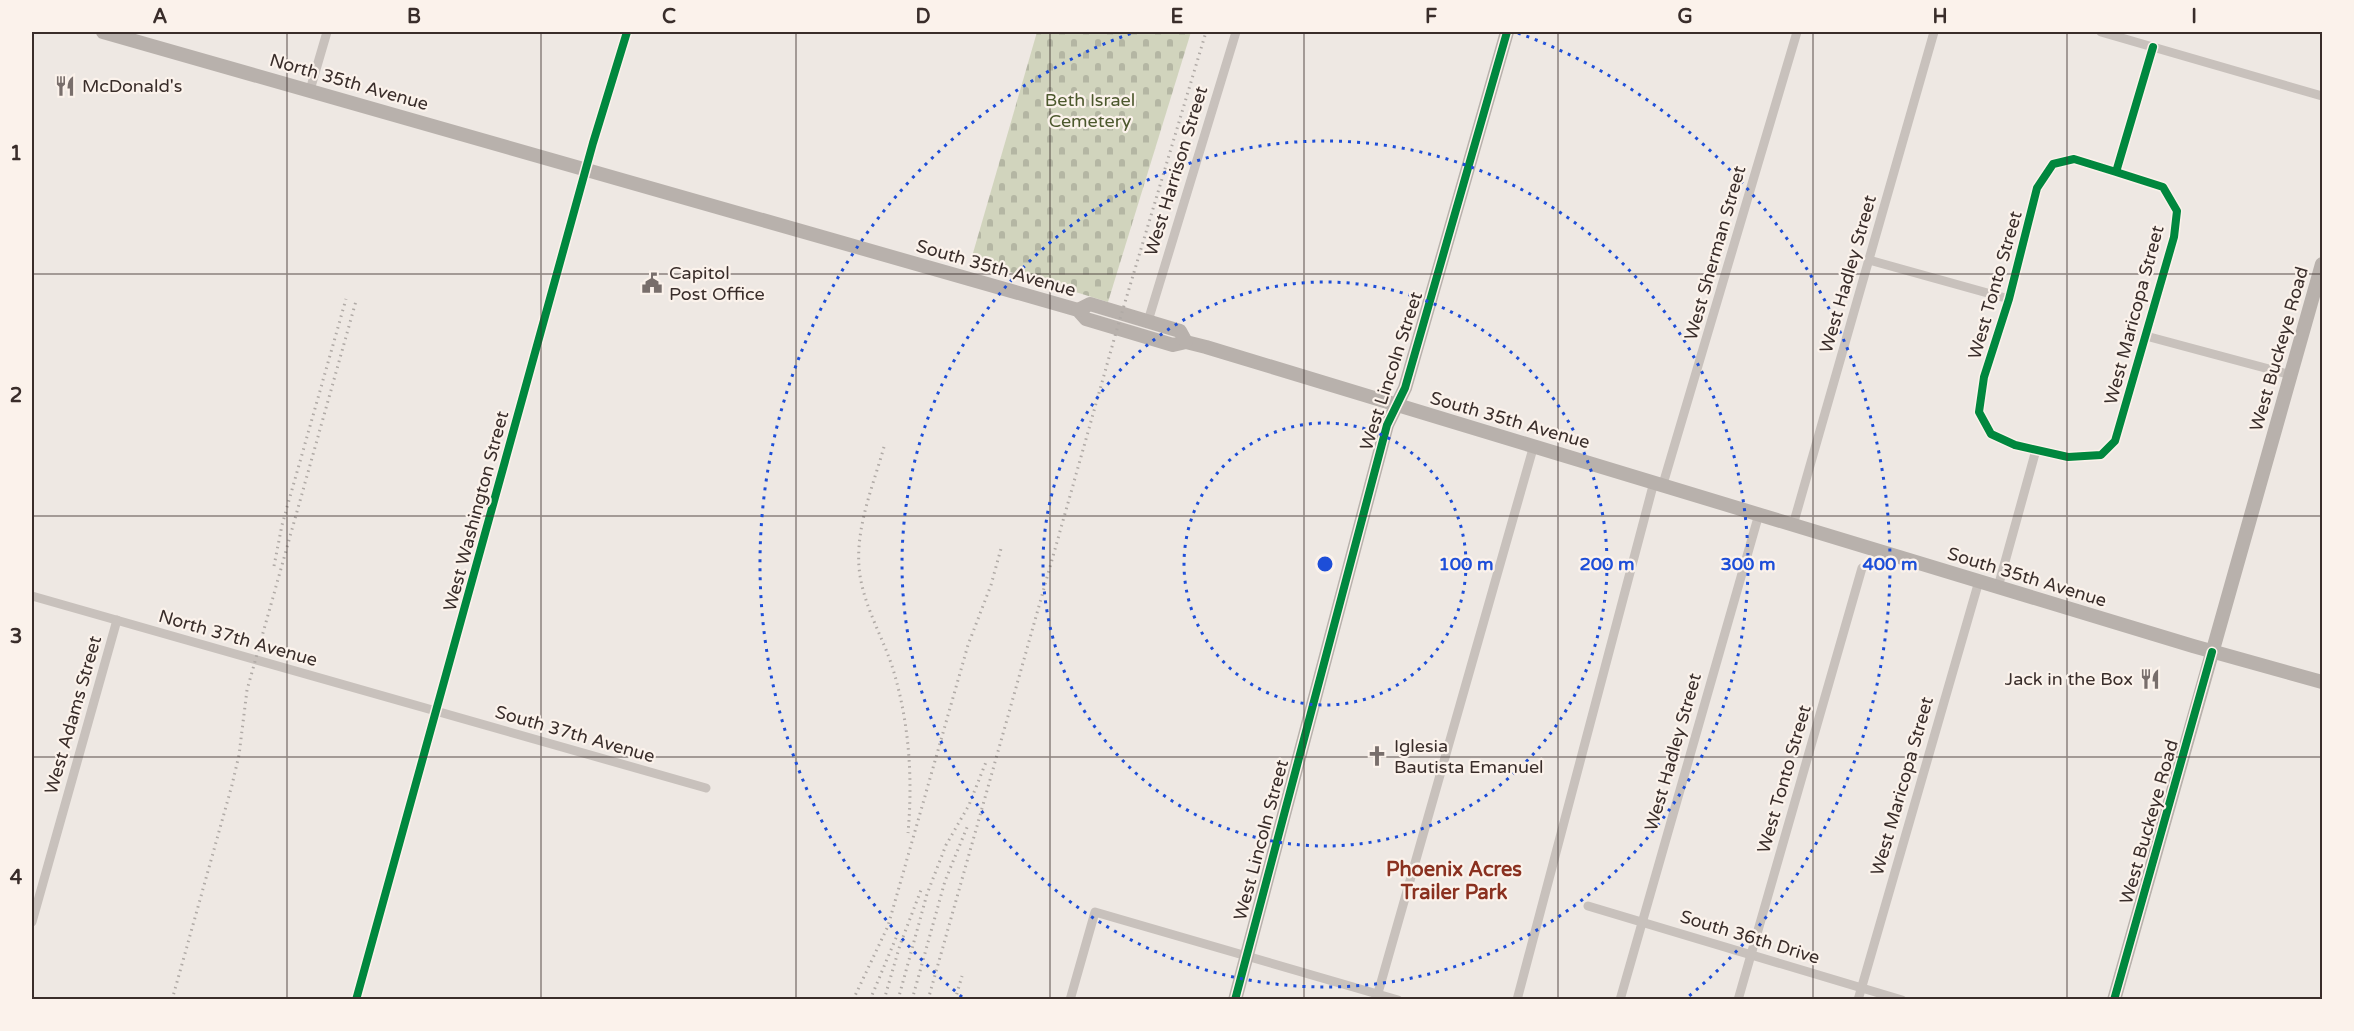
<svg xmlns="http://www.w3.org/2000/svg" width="2354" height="1031" viewBox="0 0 2354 1031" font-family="'Varela Round',sans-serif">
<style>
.cemetery{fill:url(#cemetery-stones)}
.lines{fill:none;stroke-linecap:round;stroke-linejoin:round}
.street{stroke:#c8c1bc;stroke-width:9}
.secondary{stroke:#b8b1ac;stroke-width:14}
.rail{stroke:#b0aaa6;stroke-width:3;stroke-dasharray:1.5 4.5;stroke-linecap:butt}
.cycleway-casing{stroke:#fbf2eb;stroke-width:11}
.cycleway{stroke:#00873e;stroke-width:8}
.grid{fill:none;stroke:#392d2a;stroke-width:1.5;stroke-opacity:0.55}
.ring{fill:none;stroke:#1d4ed8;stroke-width:3;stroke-dasharray:3 6}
.labels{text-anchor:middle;stroke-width:4.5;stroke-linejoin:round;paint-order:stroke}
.street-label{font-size:18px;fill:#392d2a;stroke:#fbf2eb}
.poi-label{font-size:18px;fill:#392d2a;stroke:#fbf2eb;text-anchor:start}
.park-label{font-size:18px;fill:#4c582d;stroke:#fbf2eb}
.neighbourhood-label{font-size:20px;font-weight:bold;fill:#8a3120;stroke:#fbf2eb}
.centre{fill:#1d4ed8;stroke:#fbf2eb;stroke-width:3}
.ring-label{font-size:18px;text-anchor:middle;font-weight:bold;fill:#1d4ed8;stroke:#fbf2eb;stroke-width:4.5;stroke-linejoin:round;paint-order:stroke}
.neatline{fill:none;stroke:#392d2a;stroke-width:2}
.grid-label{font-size:20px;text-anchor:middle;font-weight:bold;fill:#392d2a}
</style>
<defs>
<pattern id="cemetery-stones" width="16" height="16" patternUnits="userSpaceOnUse" patternTransform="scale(1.5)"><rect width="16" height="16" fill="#d1d4bd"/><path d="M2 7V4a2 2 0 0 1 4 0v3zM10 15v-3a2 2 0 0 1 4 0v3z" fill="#b4b6a3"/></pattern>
</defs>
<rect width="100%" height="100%" fill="#eee8e3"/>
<path class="cemetery" d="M 1037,32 L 1191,32 L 1108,302 L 971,260 Z"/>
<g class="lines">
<g class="street">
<path d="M 2101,32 L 2322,96"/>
<path d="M 310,90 L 327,32"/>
<path d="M 2116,172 L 2074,159 L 2053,164 L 2037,188 L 2009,299 L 1984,377 L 1979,412 L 1991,434 L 2015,445 L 2068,457 L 2101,455 L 2115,441 L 2174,237 L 2177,211 L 2163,187 L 2116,172 L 2153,47"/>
<path d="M 1869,260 L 2009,299"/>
<path d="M 1148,321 L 1236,32"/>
<path d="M 2146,336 L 2291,375"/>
<path d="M 1663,484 L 1797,32"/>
<path d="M 1793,525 L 1934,32"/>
<path d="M 1998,587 L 2036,450"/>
<path d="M 32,596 L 706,788"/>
<path d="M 1588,906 L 1902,1000"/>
<path d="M 32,922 L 117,620"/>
<path d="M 356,1000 L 593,143 L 627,32"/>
<path d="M 1070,1000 L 1095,912 L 1398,1000"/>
<path d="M 1376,1000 L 1534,445"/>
<path d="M 1517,1000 L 1654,482"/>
<path d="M 1620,1000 L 1759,514"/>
<path d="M 1738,1000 L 1862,568"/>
<path d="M 1858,1000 L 1979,581"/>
</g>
<g class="secondary">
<path d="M 103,32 L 1078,310 L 1086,319 L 1173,345 L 1186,342 L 1206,347 L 2193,646 L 2322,682"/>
<path d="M 1078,310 L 1090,304 L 1180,331 L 1186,342"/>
<path d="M 1235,1000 L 1387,425 L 1405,388 L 1507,32"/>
<path d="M 2114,1000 L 2322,264"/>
</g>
<g class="rail">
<path d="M 884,447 C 873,486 856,526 859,567 C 862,603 881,633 892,666 C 909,720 913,777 908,833"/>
<path d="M 274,566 L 282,525 L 346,299"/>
<path d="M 172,1000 L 232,785 L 239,755 L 247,690 L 356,301"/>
<path d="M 853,1000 L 888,926 L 968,645 L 991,585 L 1002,545"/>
<path d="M 870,1000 L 898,933"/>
<path d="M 884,1000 L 900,945 L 921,890"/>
<path d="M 898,1000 L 927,894 L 946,845 L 969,805 L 986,762"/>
<path d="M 912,1000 L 945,881 L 968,825"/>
<path d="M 928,1000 L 1117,329 L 1206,32"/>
<path d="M 955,1000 L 962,976"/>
</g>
<g class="cycleway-casing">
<g id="cycleway">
<path d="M 2116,172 L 2074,159 L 2053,164 L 2037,188 L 2009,299 L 1984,377 L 1979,412 L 1991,434 L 2015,445 L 2068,457 L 2101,455 L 2115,441 L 2174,237 L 2177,211 L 2163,187 L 2116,172 L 2153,47"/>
<path d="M 356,1000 L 593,143 L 627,32"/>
<path d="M 1235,1000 L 1387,425 L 1405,388 L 1507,32"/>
<path d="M 2114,1000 L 2212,652"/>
</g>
</g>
<use href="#cycleway" class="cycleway"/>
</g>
<path class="grid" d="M 287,32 L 287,1000M 541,32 L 541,1000M 796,32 L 796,1000M 1050,32 L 1050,1000M 1304,32 L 1304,1000M 1558,32 L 1558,1000M 1813,32 L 1813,1000M 2067,32 L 2067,1000M 32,274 L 2322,274M 32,516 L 2322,516M 32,757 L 2322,757"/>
<g class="ring">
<circle cx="1325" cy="564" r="141"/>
<circle cx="1325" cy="564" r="282"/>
<circle cx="1325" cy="564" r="423"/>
<path d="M962 997A565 565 0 0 1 1132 33M1518 33A565 565 0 0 1 1688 997"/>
</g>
<defs>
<g id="restaurant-bare" transform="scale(1.62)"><path d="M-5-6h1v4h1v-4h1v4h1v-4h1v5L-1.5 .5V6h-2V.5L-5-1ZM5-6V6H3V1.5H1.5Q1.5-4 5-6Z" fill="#786e6b" stroke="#fbf2eb" stroke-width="2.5" paint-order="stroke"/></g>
<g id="civic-bare" transform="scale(1.62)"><path d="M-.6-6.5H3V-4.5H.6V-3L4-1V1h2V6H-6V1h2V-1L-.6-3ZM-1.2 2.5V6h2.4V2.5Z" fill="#786e6b" stroke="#fbf2eb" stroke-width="2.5" paint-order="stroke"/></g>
<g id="church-bare" transform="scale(1.62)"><path d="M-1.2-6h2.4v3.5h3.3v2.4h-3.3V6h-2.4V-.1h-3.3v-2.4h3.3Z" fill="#786e6b" stroke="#fbf2eb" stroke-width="2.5" paint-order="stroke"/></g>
</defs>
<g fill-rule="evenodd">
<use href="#restaurant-bare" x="65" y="86"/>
<use href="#civic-bare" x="652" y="283"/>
<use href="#restaurant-bare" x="2150" y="679"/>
<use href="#church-bare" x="1377" y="756"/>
</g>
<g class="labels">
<g class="street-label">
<text transform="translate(349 82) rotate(16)" y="6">North 35th Avenue</text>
<text transform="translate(1176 171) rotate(-73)" y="6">West Harrison Street</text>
<text transform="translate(1715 253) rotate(-74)" y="6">West Sherman Street</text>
<text transform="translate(996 268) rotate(16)" y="6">South 35th Avenue</text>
<text transform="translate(1848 274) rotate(-74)" y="6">West Hadley Street</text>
<text transform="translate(1995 285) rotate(-74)" y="6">West Tonto Street</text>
<text transform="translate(2134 315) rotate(-75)" y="6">West Maricopa Street</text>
<text transform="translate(2279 349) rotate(-74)" y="6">West Buckeye Road</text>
<text transform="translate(1391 371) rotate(-72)" y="6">West Lincoln Street</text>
<text transform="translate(1510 420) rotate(16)" y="6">South 35th Avenue</text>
<text transform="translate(476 511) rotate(-75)" y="6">West Washington Street</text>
<text transform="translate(2027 577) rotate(17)" y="6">South 35th Avenue</text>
<text transform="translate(238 638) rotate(16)" y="6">North 37th Avenue</text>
<text transform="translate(73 715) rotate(-74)" y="6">West Adams Street</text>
<text transform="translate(575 734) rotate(16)" y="6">South 37th Avenue</text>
<text transform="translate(1673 752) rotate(-74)" y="6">West Hadley Street</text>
<text transform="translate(1784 779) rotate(-74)" y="6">West Tonto Street</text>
<text transform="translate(1902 786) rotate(-74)" y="6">West Maricopa Street</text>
<text transform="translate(2149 822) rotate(-74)" y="6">West Buckeye Road</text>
<text transform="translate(1261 840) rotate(-75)" y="6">West Lincoln Street</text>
<text transform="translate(1750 937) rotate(17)" y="6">South 36th Drive</text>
</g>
<g class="poi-label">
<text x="82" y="92">McDonald's</text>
<text x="669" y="279">Capitol<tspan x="669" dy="21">Post Office</tspan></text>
<text x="2133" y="685" text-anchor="end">Jack in the Box</text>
<text x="1394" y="752">Iglesia<tspan x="1394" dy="21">Bautista Emanuel</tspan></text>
</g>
<g class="park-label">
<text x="1090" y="106">Beth Israel<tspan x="1090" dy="21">Cemetery</tspan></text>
</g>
<g class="neighbourhood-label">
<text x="1454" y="876">Phoenix Acres<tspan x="1454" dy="23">Trailer Park</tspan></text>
</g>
</g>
<circle cx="1325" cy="564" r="9" class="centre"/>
<g class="ring-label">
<text x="1466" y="570">100 m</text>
<text x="1607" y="570">200 m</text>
<text x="1748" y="570">300 m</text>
<text x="1890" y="570">400 m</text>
</g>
<rect width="2354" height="1031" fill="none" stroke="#fbf2eb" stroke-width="66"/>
<rect x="33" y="33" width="2288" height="965" class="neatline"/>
<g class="grid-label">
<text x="160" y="23">A</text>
<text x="414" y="23">B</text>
<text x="669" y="23">C</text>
<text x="923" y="23">D</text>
<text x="1177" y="23">E</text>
<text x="1431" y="23">F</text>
<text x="1685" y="23">G</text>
<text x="1940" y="23">H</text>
<text x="2194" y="23">I</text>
<text x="16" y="160">1</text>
<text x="16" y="402">2</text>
<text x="16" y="643">3</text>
<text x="16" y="884">4</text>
</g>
</svg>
